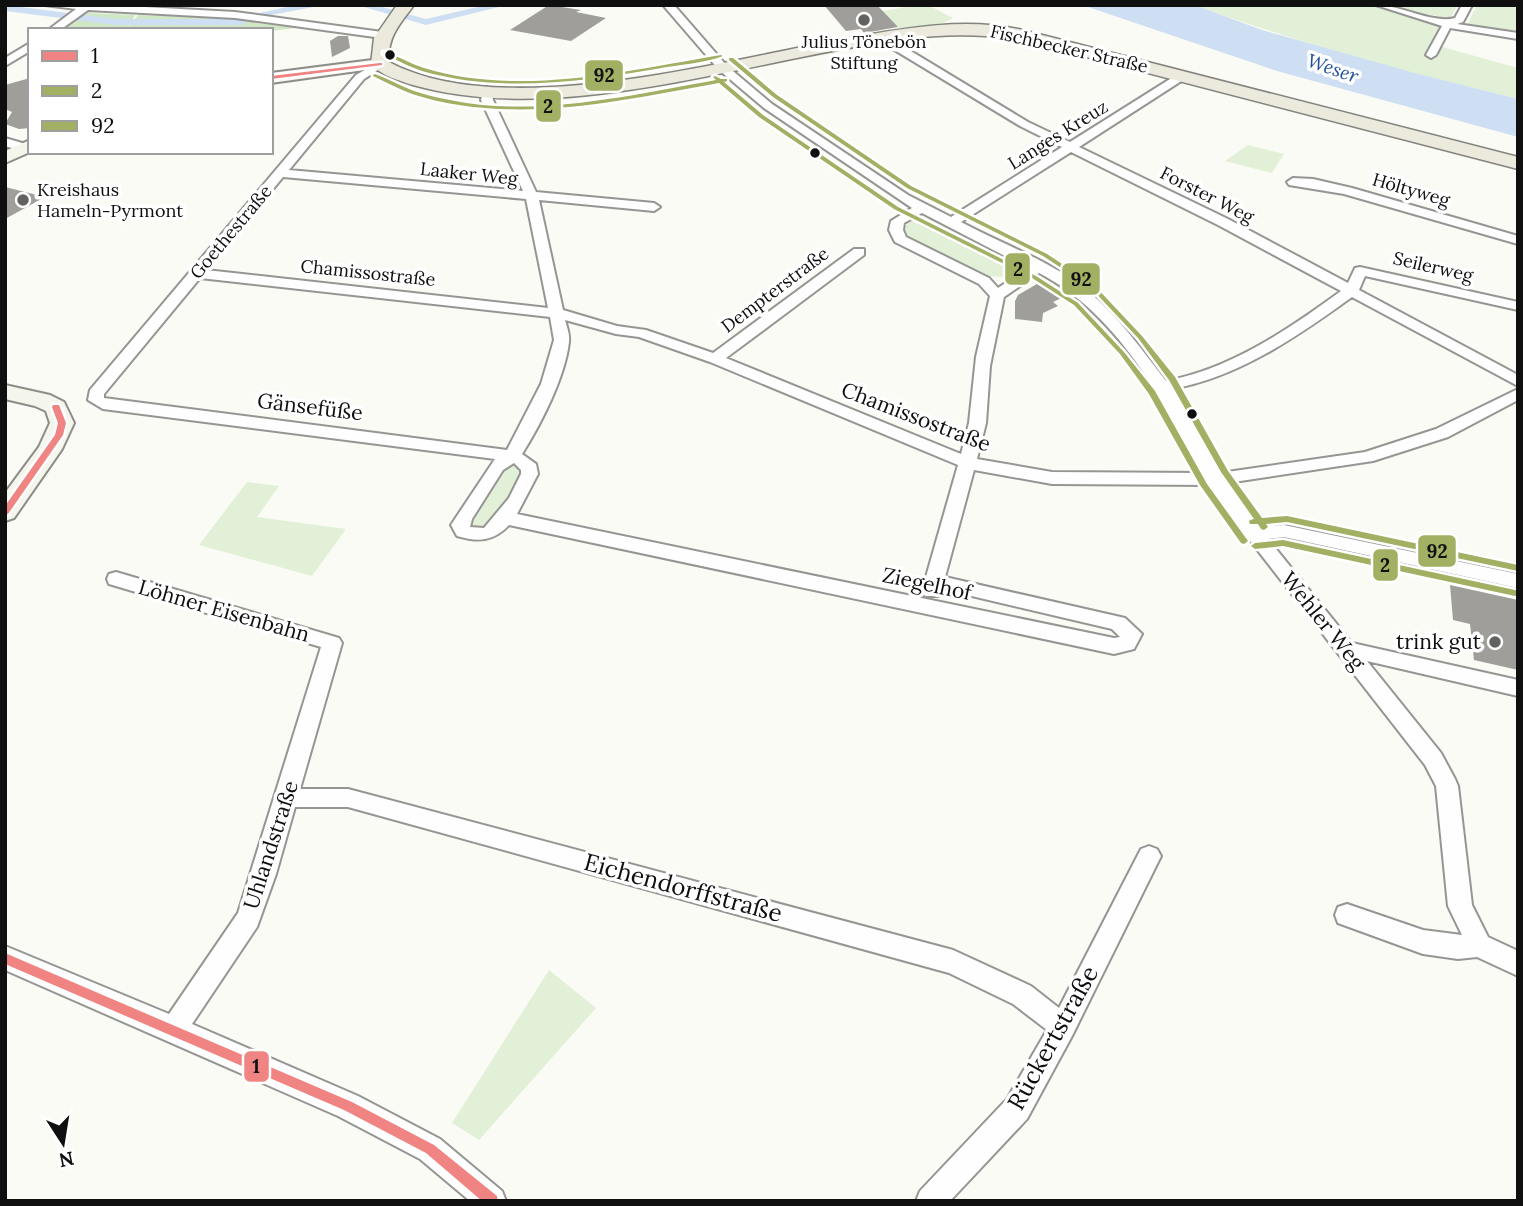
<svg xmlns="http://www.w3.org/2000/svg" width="1523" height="1206" viewBox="0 0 1523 1206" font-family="Lora,serif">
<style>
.green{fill:#e1f0d6}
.forest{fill:#d0e7c5}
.water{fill:#cedff3}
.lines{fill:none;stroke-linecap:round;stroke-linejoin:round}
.canal{fill:#cedff3;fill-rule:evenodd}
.building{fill:#9f9e9a}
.street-casing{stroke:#959593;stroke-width:4}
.secondary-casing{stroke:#8c8c89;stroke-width:4}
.primary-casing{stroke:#838380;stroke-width:3}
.street{fill:#fefefe;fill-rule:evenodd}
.secondary{fill:#f4f5eb;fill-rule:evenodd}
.primary{fill:#ebeadc;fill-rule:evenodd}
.bus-1-casing{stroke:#fff;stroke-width:5}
.bus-2-casing{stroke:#fff;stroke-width:5}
.bus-3-casing{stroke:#fff;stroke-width:5}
.bus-1{fill:#f08482;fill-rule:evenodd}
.bus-2{fill:#a1b063;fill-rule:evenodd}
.bus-3{fill:#a1b063;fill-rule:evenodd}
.poi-dot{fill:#626260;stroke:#fff;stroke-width:2.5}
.bus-dot{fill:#0f0f0f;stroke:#fff;stroke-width:2.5}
.labels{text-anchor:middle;stroke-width:7;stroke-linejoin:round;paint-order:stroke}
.far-poi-label{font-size:18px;fill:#0f0f0f;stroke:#fff}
.far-street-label{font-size:18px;fill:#0f0f0f;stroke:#fff}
.far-water-label{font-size:19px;font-style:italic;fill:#214f98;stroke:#fff}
.street-label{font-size:21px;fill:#0f0f0f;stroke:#fff}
.poi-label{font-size:21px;fill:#0f0f0f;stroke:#fff;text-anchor:end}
.near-street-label{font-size:24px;fill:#0f0f0f;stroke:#fff}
.line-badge{stroke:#fff;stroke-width:2.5}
.pale-badge-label{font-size:19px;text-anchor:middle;font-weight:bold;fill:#111}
</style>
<rect width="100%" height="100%" fill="#fbfbf5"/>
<g class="green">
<path d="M 917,5 L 928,5 L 953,18 L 944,23 L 901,29 L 878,12 Z"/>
<path d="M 1195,5 L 1373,5 L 1444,27 L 1439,46 L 1518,68 L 1518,99 C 1409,72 1300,44 1195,5 Z"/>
<path d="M 1388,5 L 1458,5 L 1449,19 L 1429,14 L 1426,16 Z"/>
<path d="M 1477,5 L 1518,5 L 1518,34 L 1484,30 L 1467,25 Z"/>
<path d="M 1248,145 L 1284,154 L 1272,173 L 1225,161 Z"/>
<path d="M 932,219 L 1019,261 L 1021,267 L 1018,272 C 987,290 934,252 905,237 L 901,232 L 902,227 L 914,220 Z"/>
<path d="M 509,465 L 523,467 L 524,476 L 490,528 L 474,529 L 469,525 L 469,520 L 499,473 Z"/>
<path d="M 247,482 L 279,486 L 257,517 L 346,529 L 312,576 L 199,545 Z"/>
<path d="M 549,970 L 596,1008 L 479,1140 L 452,1123 Z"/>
</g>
<path class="forest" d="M 88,13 L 135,15 L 128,28 L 138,15 L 219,18 L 296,28 L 271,31 L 67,28 Z"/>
<path class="water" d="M 1082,5 L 1195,5 L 1262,30 L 1415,73 L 1518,99 L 1518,137 L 1277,71 Z"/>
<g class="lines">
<g class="canal">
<path d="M 5,5 L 116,19 L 242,19 L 247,22 L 242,25 L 116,25 L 5,11 Z"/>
<path d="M 296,5 L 325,5 L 265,16 L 260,13 Z"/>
<path d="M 357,5 L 375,5 L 426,19 L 486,5 L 507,5 L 426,25 Z"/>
</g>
</g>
<g class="building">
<path d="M 549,5 L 581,10 L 576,12 L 606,18 L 571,41 L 510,30 Z"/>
<path d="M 824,5 L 877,5 L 898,27 L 864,33 L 861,29 L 846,31 Z"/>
<path d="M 338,36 L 348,36 L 350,48 L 332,57 L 330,41 Z"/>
<path d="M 30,78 L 30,128 L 19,129 L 5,124 L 12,112 L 5,109 L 5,85 Z"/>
<path d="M 5,187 L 45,197 L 5,219 Z"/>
<path d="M 1042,281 L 1068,295 L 1053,302 L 1058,306 L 1043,313 L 1042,322 L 1015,319 L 1015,301 L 1018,295 Z"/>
<path d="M 1450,585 L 1518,600 L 1518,670 L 1474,660 L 1470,624 L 1453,620 Z"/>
</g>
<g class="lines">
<g class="street-casing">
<g id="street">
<path d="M 45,5 L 109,5 L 235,12 L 382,32 L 387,35 L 382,38 L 235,18 L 88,10 L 60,30 L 48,30 L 76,9 Z"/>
<path d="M 663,5 L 674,5 L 727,66 L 772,104 L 908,195 L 951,217 L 1062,147 L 1020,126 L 878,40 L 878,36 L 886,36 L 1028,122 L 1070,142 L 1178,74 L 1186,74 L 1186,78 L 1079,147 L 1228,219 L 1348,283 L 1355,268 L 1360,267 L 1518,302 L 1518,310 L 1365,276 L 1359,290 L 1518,375 L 1518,386 L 1352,297 C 1298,336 1239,377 1172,389 L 1220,473 L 1365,452 L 1436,429 L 1518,389 L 1518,400 L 1448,437 L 1373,461 L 1227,483 L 1259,527 L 1284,525 L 1518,574 L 1518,588 L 1284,537 L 1268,539 L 1352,643 L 1518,680 L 1518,696 L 1367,661 L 1441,753 L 1455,779 L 1458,786 L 1472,905 L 1488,937 L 1518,951 L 1518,976 L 1477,957 L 1458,959 L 1423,954 L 1338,923 L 1335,915 L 1338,907 L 1347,904 L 1423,930 L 1462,935 L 1448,906 L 1436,786 L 1425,765 L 1248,538 L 1210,485 L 1052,484 L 974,470 L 945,577 L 1125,618 L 1142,634 L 1134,649 L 1114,654 L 509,525 C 493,542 478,542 457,536 L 451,525 L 495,459 L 103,409 L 88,400 L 90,390 L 356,75 L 380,61 L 384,62 L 384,66 L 364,79 L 289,170 L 523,191 L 481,100 L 483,90 L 491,90 L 493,100 L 536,192 L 654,203 L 660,207 L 654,211 L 539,200 L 563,310 L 617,326 L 646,330 L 713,353 L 854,249 L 864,249 L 864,255 L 726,358 L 961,454 L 969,423 L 976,357 L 990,296 L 979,284 L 895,242 L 889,230 L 891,221 L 912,208 L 764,108 L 719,70 ZM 1071,152 L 1218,225 L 1341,291 C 1289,329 1231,369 1166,381 C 1142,350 1118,316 1088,291 C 1053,262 1002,244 961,222 ZM 283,177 L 526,199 L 548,308 L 206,270 ZM 922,213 L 1028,268 L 998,288 L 989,278 L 906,237 L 903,230 L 904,223 ZM 1039,273 C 1118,314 1161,398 1203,473 L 1052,472 L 977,459 L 986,423 L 990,366 L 1004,297 ZM 200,278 L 550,317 L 554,340 L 541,384 L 507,450 L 104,398 L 104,394 ZM 565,320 L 616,334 L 639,337 L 710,362 L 958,465 L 922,591 L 925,596 L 939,596 L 942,589 L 1112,629 L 1120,637 L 1114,638 L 517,514 L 538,474 L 536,464 L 522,454 C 541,424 565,377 569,342 C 570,335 567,327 565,320 ZM 514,463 L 521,470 L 521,474 L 509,498 L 484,528 L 470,527 L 472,519 L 503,470 Z"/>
<path d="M 1376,5 C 1401,5 1433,24 1455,18 L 1462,5 L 1472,5 L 1463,22 L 1457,24 L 1518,33 L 1518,39 L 1450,28 L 1436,55 L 1431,58 L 1426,55 L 1442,26 Z"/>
<path d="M 30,43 L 30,51 L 5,66 L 5,58 Z"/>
<path d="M 5,138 L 29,145 L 30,150 L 25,152 L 5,146 Z"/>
<path d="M 1293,178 L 1313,179 L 1352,188 L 1518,236 L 1518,244 L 1344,194 L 1289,185 L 1287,182 Z"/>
<path d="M 116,572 L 339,638 L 342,643 L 300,789 L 348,789 L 953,950 L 1031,986 L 1059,1008 L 1141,849 L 1149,846 L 1157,849 L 1161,856 L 1072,1036 L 1027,1119 L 950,1201 L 916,1201 L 920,1191 L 1007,1099 L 1047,1030 L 1013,1004 L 949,973 L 348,807 L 295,807 L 276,874 L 257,927 L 192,1024 L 358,1096 L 440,1139 L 502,1191 L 506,1201 L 470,1201 L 420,1159 L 338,1116 L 5,970 L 5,946 L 169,1014 L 238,913 L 321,647 L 109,584 L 107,579 L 109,574 Z"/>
</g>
</g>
<g class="secondary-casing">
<g id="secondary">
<path d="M 380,59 L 388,64 L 386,67 L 271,83 L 271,73 Z"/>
<path d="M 30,140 L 30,152 L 5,163 L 5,151 Z"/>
<path d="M 5,385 L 50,395 L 64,402 L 74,423 L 62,449 L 14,518 L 5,521 L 5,493 L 39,447 L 50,423 L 46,411 L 35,406 L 5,399 Z"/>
</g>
</g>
<g class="primary-casing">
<path id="primary" d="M 397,5 L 414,5 C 400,24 387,37 389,62 C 504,123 723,60 849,38 C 904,28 967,17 1023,30 L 1518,157 L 1518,169 L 1017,39 C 979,34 943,34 906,39 C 753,58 565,128 413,85 C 400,81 380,75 371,64 L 374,38 Z"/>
</g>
<use href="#street" class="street"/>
<use href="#secondary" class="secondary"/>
<use href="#primary" class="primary"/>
<g class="bus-1-casing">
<g id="bus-1">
<path d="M 380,63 L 382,63 L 382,65 L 271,79 L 271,76 Z"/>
<path d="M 53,405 L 59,405 L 66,423 L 63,435 L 8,514 L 5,515 L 5,506 L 55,435 L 58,423 L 52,407 Z"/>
<path d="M 5,953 L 352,1102 L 434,1145 L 497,1196 L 498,1201 L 482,1201 L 426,1153 L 344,1110 L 5,964 Z"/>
</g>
</g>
<g class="bus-2-casing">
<g id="bus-2">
<path d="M 375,74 C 388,79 401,86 414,91 C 426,95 438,98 450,100 C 534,118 633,95 716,80 L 713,77 L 715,76 L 721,79 L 727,79 L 727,81 L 724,82 L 763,115 L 898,207 L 1036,276 L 1078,303 L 1124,352 L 1155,391 L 1207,484 L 1248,541 L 1244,544 L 1241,543 L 1200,485 L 1149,394 L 1120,354 L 1074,305 L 1032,278 L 894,209 L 759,117 L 719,83 C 619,101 511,126 412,94 C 399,89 386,82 373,76 L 373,75 Z"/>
<path d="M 1283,540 L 1515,590 L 1518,591 L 1518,595 L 1515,596 L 1283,546 L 1255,549 L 1251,546 L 1255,543 Z"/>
</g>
</g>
<g class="bus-3-casing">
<g id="bus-3">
<path d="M 385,52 C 398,56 411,64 424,68 C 519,97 626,71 721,55 L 723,56 C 705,63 676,65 656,69 C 579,82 499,93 422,71 C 409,67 396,59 383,54 L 383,52 Z"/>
<path d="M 729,58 L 733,58 L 777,95 L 911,186 L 1047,254 L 1094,285 L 1142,336 L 1175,377 L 1228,471 L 1262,518 L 1287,516 L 1518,565 L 1518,571 L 1287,522 L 1266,524 L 1268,527 L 1264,530 L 1261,529 L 1258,524 L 1250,524 L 1249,522 L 1250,520 L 1254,519 L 1221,472 L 1169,380 L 1138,338 L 1090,287 L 1043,256 L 907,188 L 773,97 L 729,60 Z"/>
</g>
</g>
<use href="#bus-1" class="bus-1"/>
<use href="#bus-2" class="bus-2"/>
<use href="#bus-3" class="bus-3"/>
</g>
<g class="poi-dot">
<circle cx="864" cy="20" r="7"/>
<circle cx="23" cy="200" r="7"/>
<circle cx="1495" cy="642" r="7"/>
</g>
<g class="bus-dot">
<circle cx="390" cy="55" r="6"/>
<circle cx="815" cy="153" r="6"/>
<circle cx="1192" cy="414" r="6"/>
</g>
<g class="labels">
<g class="far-poi-label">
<text x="864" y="48">Julius Tönebön<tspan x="864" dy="21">Stiftung</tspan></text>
<text x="37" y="196" text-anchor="start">Kreishaus<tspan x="37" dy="21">Hameln-Pyrmont</tspan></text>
</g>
<g class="far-street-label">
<text transform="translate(1069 49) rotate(13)" y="6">Fischbecker Straße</text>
<text transform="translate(1058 135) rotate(-32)" y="6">Langes Kreuz</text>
<text transform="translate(469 174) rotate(6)" y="6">Laaker Weg</text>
<text transform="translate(1411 190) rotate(16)" y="6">Höltyweg</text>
<text transform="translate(1207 195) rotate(27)" y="6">Forster Weg</text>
<text transform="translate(231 232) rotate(-50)" y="6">Goethestraße</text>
<text transform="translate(1433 267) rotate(13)" y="6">Seilerweg</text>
<text transform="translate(368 273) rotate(6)" y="6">Chamissostraße</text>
<text transform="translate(775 290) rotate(-37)" y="6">Dempterstraße</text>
</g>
<g class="far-water-label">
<text transform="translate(1333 68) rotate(19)" y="7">Weser</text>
</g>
<g class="street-label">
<text transform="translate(310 407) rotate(7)" y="7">Gänsefüße</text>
<text transform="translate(916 417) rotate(21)" y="7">Chamissostraße</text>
<text transform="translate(927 584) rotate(12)" y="7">Ziegelhof</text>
<text transform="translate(224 611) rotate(16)" y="7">Löhner Eisenbahn</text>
<text transform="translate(1323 621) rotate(51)" y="7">Wehler Weg</text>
<text transform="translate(271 845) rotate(-72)" y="7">Uhlandstraße</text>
</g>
<g class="poi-label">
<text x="1481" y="649">trink gut</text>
</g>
<g class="near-street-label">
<text transform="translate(683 888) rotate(15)" y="8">Eichendorffstraße</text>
<text transform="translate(1053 1038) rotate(-61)" y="8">Rückertstraße</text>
</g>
</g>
<g class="line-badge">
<rect x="584" y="59" width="40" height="33" rx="7" fill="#a1b063"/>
<rect x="535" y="89" width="27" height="34" rx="7" fill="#a1b063"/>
<rect x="1004" y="252" width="27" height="34" rx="7" fill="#a1b063"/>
<rect x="1061" y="262" width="40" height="34" rx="7" fill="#a1b063"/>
<rect x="1417" y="534" width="40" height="34" rx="7" fill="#a1b063"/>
<rect x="1372" y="548" width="27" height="34" rx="7" fill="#a1b063"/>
<rect x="243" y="1050" width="27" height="33" rx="7" fill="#f08482"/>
</g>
<g class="pale-badge-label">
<text x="604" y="82">92</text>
<text x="548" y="113">2</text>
<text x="1018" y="276">2</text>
<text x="1081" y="286">92</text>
<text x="1437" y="558">92</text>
<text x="1385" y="572">2</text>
<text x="256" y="1073">1</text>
</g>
<rect width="1523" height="1206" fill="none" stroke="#0f0f0f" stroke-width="14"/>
<rect x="28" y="28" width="245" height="126" fill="#ffffff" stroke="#9f9f9f" stroke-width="2"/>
<rect x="42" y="51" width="35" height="10" fill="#f08482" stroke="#9f9f9f" stroke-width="2"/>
<text x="91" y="63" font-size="21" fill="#0f0f0f">1</text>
<rect x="42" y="86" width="35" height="10" fill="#a1b063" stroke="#9f9f9f" stroke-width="2"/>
<text x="91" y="98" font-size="21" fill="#0f0f0f">2</text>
<rect x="42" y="121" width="35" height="10" fill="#a1b063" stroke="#9f9f9f" stroke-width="2"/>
<text x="91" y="133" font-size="21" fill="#0f0f0f">92</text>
<g transform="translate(63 1143) rotate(168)" stroke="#ffffff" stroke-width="5" paint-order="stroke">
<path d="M0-5L12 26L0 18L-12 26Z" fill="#0f0f0f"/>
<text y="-10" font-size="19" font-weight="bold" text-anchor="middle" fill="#0f0f0f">N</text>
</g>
</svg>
